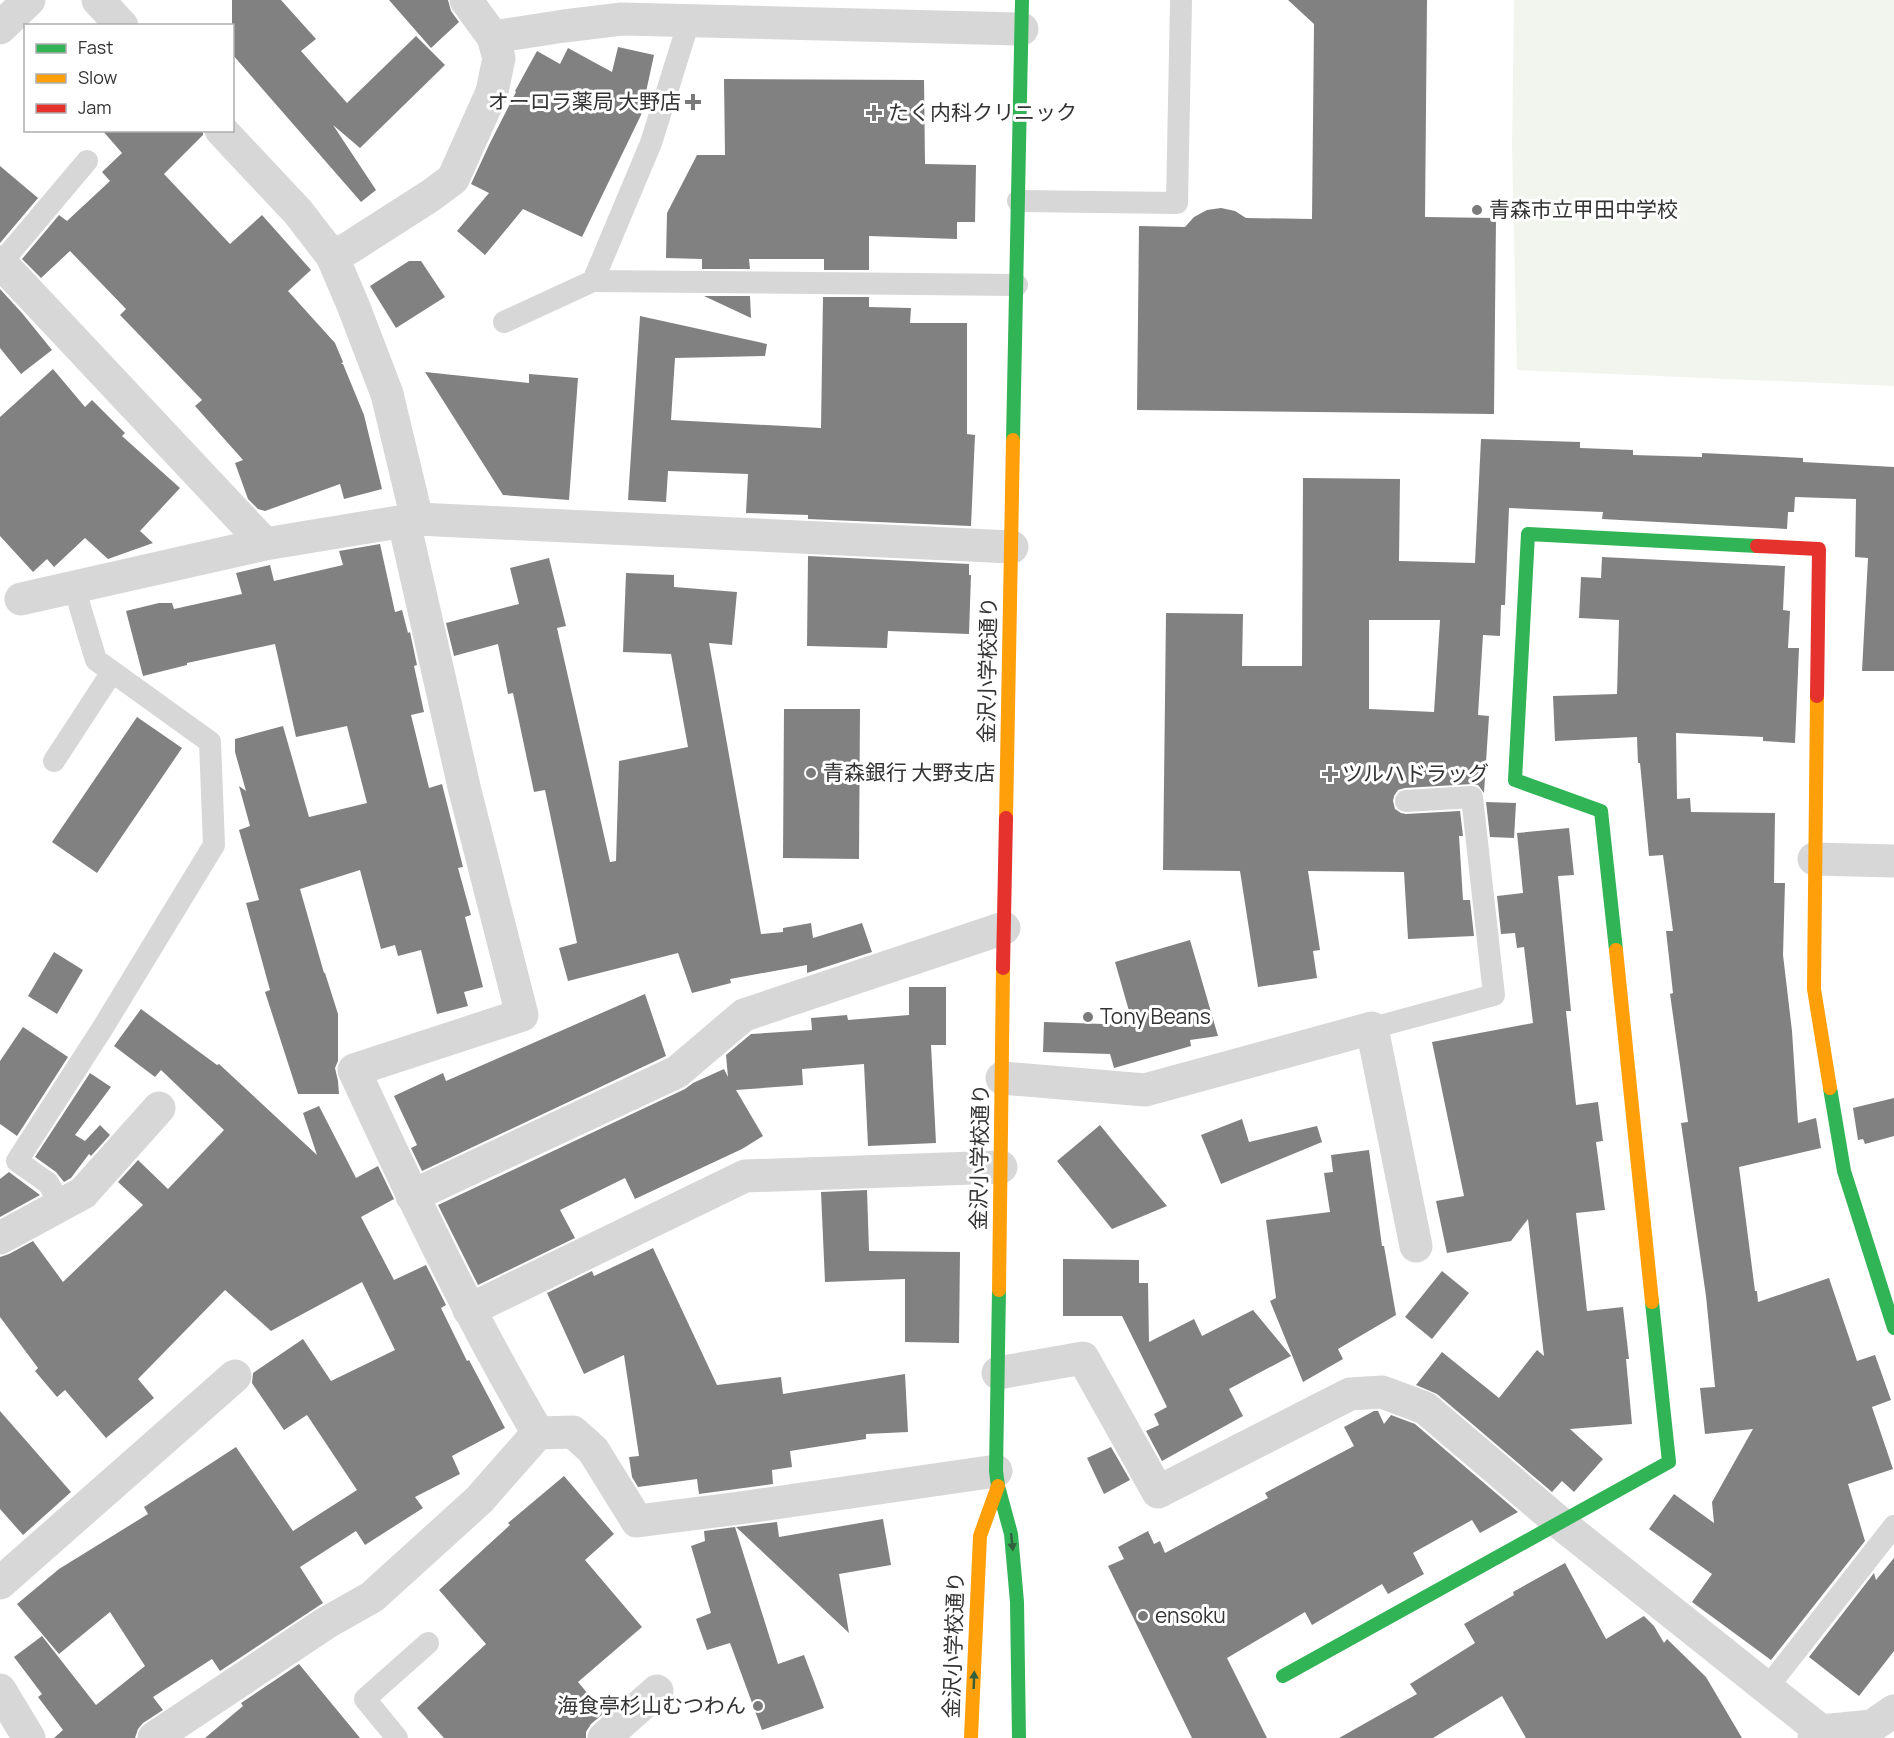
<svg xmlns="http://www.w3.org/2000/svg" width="1894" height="1738" viewBox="0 0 1894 1738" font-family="Manrope,'Noto Sans JP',sans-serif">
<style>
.green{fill:#f1f5ed}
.building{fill:#818181;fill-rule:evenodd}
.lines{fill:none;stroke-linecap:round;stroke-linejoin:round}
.lane{stroke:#d7d7d7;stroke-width:22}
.street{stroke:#d7d7d7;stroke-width:33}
.fast{stroke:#30b455;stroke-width:14}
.slow{stroke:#ff9f0a;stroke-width:14}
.jam{stroke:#e5322d;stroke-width:14}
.oneway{fill:#32603f}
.poi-dot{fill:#7a7a7a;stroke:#fff;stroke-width:2}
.labels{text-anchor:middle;stroke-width:6;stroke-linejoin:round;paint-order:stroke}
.poi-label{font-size:21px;fill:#333;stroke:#fff;text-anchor:start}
.street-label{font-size:21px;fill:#333;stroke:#fff}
</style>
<rect width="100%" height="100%" fill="#fff"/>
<path class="green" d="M 1514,0 L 1894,0 L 1894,386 L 1517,370 L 1512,147 Z"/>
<g class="building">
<path d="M 232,0 L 281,0 L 316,39 L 301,51 L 347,103 L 416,36 L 445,65 L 360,148 L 333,125 L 376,190 L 361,202 L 232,54 Z"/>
<path d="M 389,0 L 448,0 L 451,11 L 459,22 L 431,48 Z"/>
<path d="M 1288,0 L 1427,0 L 1425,217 L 1496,218 L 1494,414 L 1137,410 L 1139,226 L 1185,227 L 1194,217 L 1207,210 L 1221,208 L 1235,211 L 1246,218 L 1312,219 L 1314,24 Z"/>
<path d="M 618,47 L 654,55 L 641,115 L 582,237 L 523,209 L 485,255 L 457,231 L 489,193 L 471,184 L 490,143 L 516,92 L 515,91 L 537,51 L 560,64 L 568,48 L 612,72 Z"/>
<path d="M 724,79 L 924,80 L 925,164 L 976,165 L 975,222 L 957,222 L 957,239 L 869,236 L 869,270 L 824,270 L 824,259 L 749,259 L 750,269 L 702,269 L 702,259 L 666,258 L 667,213 L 697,155 L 725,155 Z"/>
<path d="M 102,130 L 203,130 L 203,135 L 164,174 L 230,244 L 262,215 L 311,270 L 288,291 L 335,343 L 343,362 L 341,364 L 343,364 L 364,415 L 382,489 L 344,499 L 340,484 L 265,511 L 258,509 L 248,499 L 235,463 L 243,460 L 195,406 L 202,400 L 120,315 L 126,309 L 70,251 L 41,278 L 22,259 L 59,215 L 67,221 L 110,181 L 102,172 L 122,153 Z"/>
<path d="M 0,166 L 38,198 L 0,243 Z"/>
<path d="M 409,261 L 421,261 L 445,297 L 396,328 L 370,286 Z"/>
<path d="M 0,289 L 22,313 L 52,350 L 21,374 L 0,348 Z"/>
<path d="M 704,296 L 750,296 L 751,318 Z"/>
<path d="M 823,297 L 869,297 L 869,307 L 911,308 L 910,323 L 967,323 L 967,434 L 975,435 L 971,526 L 808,519 L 808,515 L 746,513 L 748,474 L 668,471 L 666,502 L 628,500 L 640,316 L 767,344 L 765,356 L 675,358 L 671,420 L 821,428 Z"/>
<path d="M 53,369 L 85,407 L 92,400 L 125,433 L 122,436 L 180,488 L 140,531 L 153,543 L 108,559 L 85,538 L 54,567 L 47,559 L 33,572 L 0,536 L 0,417 Z"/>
<path d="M 425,372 L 529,383 L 529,374 L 578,378 L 569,500 L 503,495 Z"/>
<path d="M 1481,439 L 1580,442 L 1580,448 L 1633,450 L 1633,455 L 1702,457 L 1702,453 L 1803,458 L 1803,462 L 1894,467 L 1894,671 L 1862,671 L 1868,558 L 1855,557 L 1856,499 L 1795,497 L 1794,512 L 1788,512 L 1787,529 L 1602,519 L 1603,512 L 1509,508 L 1505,605 L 1501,605 L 1500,636 L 1483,635 L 1478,715 L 1489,716 L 1484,793 L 1478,785 L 1472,784 L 1405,788 L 1398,790 L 1394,796 L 1393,801 L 1395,809 L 1401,813 L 1406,814 L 1460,811 L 1463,836 L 1459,836 L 1463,900 L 1470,900 L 1474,936 L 1408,939 L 1404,872 L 1308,871 L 1320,950 L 1313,951 L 1317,978 L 1258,987 L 1240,871 L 1163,870 L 1166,613 L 1243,614 L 1242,666 L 1302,666 L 1303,478 L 1400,479 L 1399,561 L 1475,563 ZM 1369,620 L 1440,620 L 1434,712 L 1369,709 Z"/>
<path d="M 380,544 L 395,612 L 402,610 L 408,633 L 410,632 L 417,665 L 414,666 L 424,712 L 411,715 L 429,788 L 442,784 L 463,867 L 458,868 L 471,915 L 465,917 L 483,987 L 464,992 L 468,1006 L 437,1014 L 421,950 L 398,956 L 395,945 L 381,949 L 360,870 L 300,889 L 324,973 L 325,973 L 338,1014 L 338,1061 L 335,1068 L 338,1081 L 339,1094 L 298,1094 L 265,992 L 270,990 L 246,903 L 259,900 L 239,830 L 250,826 L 239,786 L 246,791 L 235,752 L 235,739 L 283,726 L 309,817 L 367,803 L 347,726 L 296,737 L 275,644 L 187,663 L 187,665 L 143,676 L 126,611 L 159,603 L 172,603 L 174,609 L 242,594 L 236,573 L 270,565 L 274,581 L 343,565 L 339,551 Z"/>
<path d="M 808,556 L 969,564 L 969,575 L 971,575 L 969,634 L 888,631 L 887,648 L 807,646 Z"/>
<path d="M 1602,557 L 1785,566 L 1783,610 L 1790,611 L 1788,648 L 1799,648 L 1795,743 L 1763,741 L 1763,737 L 1676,733 L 1677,799 L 1690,798 L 1691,812 L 1775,813 L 1774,883 L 1785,883 L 1783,955 L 1792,1031 L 1798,1123 L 1816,1118 L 1821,1148 L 1739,1167 L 1755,1291 L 1757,1291 L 1758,1302 L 1829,1278 L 1857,1361 L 1875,1355 L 1891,1400 L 1872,1407 L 1893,1469 L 1848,1484 L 1865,1541 L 1771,1660 L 1692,1602 L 1712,1574 L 1649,1529 L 1674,1494 L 1714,1523 L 1712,1502 L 1753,1429 L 1705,1434 L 1700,1388 L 1715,1387 L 1706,1296 L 1681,1123 L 1688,1122 L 1670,994 L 1673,993 L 1666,931 L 1673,931 L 1663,855 L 1649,856 L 1640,763 L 1638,763 L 1637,737 L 1555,741 L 1553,696 L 1617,694 L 1619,620 L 1579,618 L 1581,577 L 1601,578 Z"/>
<path d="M 549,558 L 566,626 L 557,628 L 610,862 L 616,861 L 619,761 L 688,747 L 671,654 L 623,652 L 626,573 L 674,575 L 674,587 L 737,592 L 732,645 L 709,643 L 761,934 L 783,932 L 783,928 L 811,923 L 813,938 L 862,923 L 872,952 L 807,973 L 807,965 L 730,979 L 731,983 L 692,993 L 678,953 L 568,981 L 559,948 L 577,943 L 545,790 L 534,792 L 513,693 L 508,694 L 498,644 L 454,656 L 446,623 L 519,604 L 510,568 Z"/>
<path d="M 784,709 L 860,709 L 859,859 L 783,858 Z"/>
<path d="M 137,717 L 182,748 L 97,873 L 52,842 Z"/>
<path d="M 1486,802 L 1516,803 L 1514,838 L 1490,837 Z"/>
<path d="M 1569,828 L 1574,875 L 1558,876 L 1571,1011 L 1566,1011 L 1576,1105 L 1598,1102 L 1603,1141 L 1596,1142 L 1605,1210 L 1576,1213 L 1587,1311 L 1623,1307 L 1629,1359 L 1626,1359 L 1632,1424 L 1570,1429 L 1603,1459 L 1574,1492 L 1562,1481 L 1552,1492 L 1437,1394 L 1416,1385 L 1442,1352 L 1499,1398 L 1537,1350 L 1544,1356 L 1528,1219 L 1511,1241 L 1447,1253 L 1436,1201 L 1464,1196 L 1432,1042 L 1533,1023 L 1524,947 L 1517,948 L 1515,933 L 1501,934 L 1497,896 L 1523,893 L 1517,833 Z"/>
<path d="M 1190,940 L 1218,1036 L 1190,1040 L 1191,1046 L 1114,1068 L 1110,1054 L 1043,1052 L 1044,1022 L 1133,1025 L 1115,962 Z"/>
<path d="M 54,952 L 83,970 L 57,1014 L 28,996 Z"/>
<path d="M 909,987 L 946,987 L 946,1045 L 931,1045 L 936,1143 L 868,1146 L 864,1064 L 802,1069 L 803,1085 L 736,1090 L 763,1136 L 742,1149 L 635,1199 L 625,1178 L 560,1210 L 575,1238 L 478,1285 L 438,1205 L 685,1089 L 693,1083 L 724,1069 L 728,1077 L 726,1055 L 751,1034 L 812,1030 L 811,1018 L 847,1015 L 848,1020 L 909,1015 Z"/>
<path d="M 645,994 L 666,1056 L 422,1171 L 411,1148 L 417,1145 L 394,1096 L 443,1073 L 446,1081 Z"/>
<path d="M 141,1009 L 217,1065 L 219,1064 L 317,1155 L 303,1113 L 319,1106 L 356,1178 L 378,1166 L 394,1199 L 361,1217 L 394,1280 L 426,1265 L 446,1305 L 441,1308 L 467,1361 L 469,1360 L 505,1428 L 452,1456 L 460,1474 L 415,1497 L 423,1508 L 365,1545 L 356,1531 L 300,1567 L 323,1603 L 220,1671 L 212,1659 L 153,1697 L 163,1710 L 143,1723 L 138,1729 L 135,1738 L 54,1738 L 63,1730 L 38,1697 L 42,1694 L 14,1657 L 42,1636 L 96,1705 L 145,1666 L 110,1612 L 59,1654 L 17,1604 L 59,1569 L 148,1514 L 144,1507 L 236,1447 L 293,1531 L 357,1490 L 307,1415 L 284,1430 L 252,1383 L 253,1373 L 303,1339 L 331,1381 L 395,1350 L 362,1282 L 271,1331 L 225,1290 L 138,1379 L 154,1398 L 106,1438 L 65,1390 L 57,1397 L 35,1371 L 38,1368 L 0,1317 L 0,1257 L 9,1254 L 33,1241 L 63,1282 L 143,1205 L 118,1182 L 138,1160 L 168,1189 L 224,1130 L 161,1070 L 155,1077 L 114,1046 Z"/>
<path d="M 23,1027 L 68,1057 L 17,1136 L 0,1124 L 0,1061 Z"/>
<path d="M 90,1073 L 111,1087 L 75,1135 L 85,1141 L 100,1125 L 110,1135 L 91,1156 L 89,1154 L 71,1178 L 64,1182 L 56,1172 L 35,1157 Z"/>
<path d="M 1894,1098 L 1894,1136 L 1865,1144 L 1863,1139 L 1858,1140 L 1853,1108 Z"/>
<path d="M 1242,1119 L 1249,1142 L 1317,1126 L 1322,1142 L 1221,1184 L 1201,1135 Z"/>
<path d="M 1100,1125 L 1117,1146 L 1167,1206 L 1112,1229 L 1057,1161 Z"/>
<path d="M 1369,1150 L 1382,1246 L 1384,1246 L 1396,1315 L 1338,1349 L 1343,1359 L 1303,1382 L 1270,1301 L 1276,1298 L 1266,1220 L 1330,1212 L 1324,1173 L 1333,1172 L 1331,1155 Z"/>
<path d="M 9,1172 L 40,1195 L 0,1217 L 0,1179 Z"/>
<path d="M 867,1190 L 869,1251 L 960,1252 L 959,1343 L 905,1342 L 905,1279 L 825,1282 L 821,1192 Z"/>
<path d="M 653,1248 L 717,1385 L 781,1377 L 783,1394 L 905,1374 L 908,1432 L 866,1434 L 866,1439 L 790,1451 L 792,1467 L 772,1470 L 773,1484 L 699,1494 L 697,1479 L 638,1487 L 632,1477 L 629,1457 L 639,1456 L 624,1355 L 584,1374 L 547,1293 L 592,1271 L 594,1276 Z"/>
<path d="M 1063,1259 L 1139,1260 L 1139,1283 L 1148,1283 L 1149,1342 L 1194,1319 L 1202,1336 L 1253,1310 L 1291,1356 L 1229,1389 L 1243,1416 L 1162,1461 L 1146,1431 L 1159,1425 L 1154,1414 L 1167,1407 L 1122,1316 L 1063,1316 Z"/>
<path d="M 1442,1271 L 1469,1293 L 1432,1339 L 1405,1317 Z"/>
<path d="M 0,1411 L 71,1492 L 23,1535 L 0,1509 Z"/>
<path d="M 1374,1411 L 1378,1411 L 1384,1424 L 1391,1415 L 1415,1424 L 1518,1512 L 1480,1533 L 1472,1520 L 1413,1553 L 1424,1574 L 1388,1594 L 1382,1584 L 1312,1625 L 1305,1612 L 1227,1658 L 1267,1738 L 1192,1738 L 1108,1566 L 1124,1559 L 1118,1547 L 1148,1531 L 1154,1544 L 1160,1541 L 1165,1553 L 1268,1498 L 1265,1493 L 1354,1446 L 1344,1427 Z"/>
<path d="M 1111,1447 L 1130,1480 L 1104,1494 L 1087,1458 Z"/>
<path d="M 564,1476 L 614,1534 L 585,1560 L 642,1627 L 578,1682 L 604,1713 L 591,1724 L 586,1732 L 586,1738 L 444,1738 L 417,1708 L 486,1644 L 439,1590 L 510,1525 L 508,1523 Z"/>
<path d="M 883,1519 L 891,1565 L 839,1574 L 849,1633 L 736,1527 L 777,1522 L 779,1537 Z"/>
<path d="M 735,1527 L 778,1664 L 804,1655 L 824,1708 L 762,1730 L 730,1643 L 707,1650 L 696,1619 L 711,1613 L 691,1546 L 705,1541 L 704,1531 Z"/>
<path d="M 1894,1558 L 1894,1651 L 1859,1696 L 1809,1657 L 1874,1573 L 1876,1580 Z"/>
<path d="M 1565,1563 L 1606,1639 L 1644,1616 L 1654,1626 L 1664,1643 L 1667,1639 L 1706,1677 L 1742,1738 L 1526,1738 L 1502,1696 L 1433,1738 L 1339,1738 L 1417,1694 L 1410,1684 L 1475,1643 L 1464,1624 L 1514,1595 L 1513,1592 Z"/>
<path d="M 299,1664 L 360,1738 L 205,1738 L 243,1706 L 241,1703 Z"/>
</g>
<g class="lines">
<g class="lane">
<path d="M 1018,201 L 1177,203 L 1181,0"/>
<path d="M 1,263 L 87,161"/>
<path d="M 593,281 L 1017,285"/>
<path d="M 504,322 L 593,281 L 651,143 L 689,21"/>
<path d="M 54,761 L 112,672"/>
<path d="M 1372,1028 L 1494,995 L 1472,797 L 1406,801"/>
<path d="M 61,1205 L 48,1183 L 17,1161 L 102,1029 L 214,845 L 210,742 L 96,660 L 74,587"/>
<path d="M 1767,1688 L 1894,1526"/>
<path d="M 397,1738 L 365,1699 L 428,1643"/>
</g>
<g class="street">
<path d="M 98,0 L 122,26"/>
<path d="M 0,28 L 29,0"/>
<path d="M 493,37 L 564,26 L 622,19 L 1022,29"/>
<path d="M 221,130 L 298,212 L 332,256 L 353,305 L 387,394 L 417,519"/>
<path d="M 332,256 L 349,248 L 430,196 L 453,179 L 492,92 L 499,58 L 493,37 L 466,0"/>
<path d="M 0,262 L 265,544"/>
<path d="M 404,522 L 465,791 L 522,1015 L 354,1070 C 411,1194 469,1316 538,1433"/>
<path d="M 21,599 L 265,544 L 417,519 L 1012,547"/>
<path d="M 1814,859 L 1894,861"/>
<path d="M 1002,1078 L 1145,1090 L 1372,1028 L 1416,1246"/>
<path d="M 412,1196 L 677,1072 L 744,1015 L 1004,928"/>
<path d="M 0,1238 L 83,1193 L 159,1108"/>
<path d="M 469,1310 L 745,1176 L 1001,1167"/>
<path d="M 998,1373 L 1083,1358 L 1158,1492 L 1350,1394 L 1382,1392 L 1425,1408 L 1560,1523 L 1821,1731"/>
<path d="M 0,1583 L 235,1376"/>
<path d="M 0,1690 L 29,1738"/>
<path d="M 154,1738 L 326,1623 L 372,1597 L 479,1500 L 538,1433 L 573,1432 L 593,1450 L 637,1521 L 747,1507 L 996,1471"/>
<path d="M 604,1738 L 657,1691"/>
<path d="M 1814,1738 L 1821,1731 L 1872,1726 L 1894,1711"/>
</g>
<g class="fast">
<path d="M 1013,440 L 1022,0"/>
<path d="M 1616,950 L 1601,811 L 1515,780 L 1528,534 L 1757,546"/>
<path d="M 1830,1088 L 1844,1171 L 1894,1328"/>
<path d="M 999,1290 L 996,1471 L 998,1486 L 1011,1534 L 1017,1602 L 1019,1738"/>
<path d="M 1283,1676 L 1669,1462 L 1652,1302"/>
</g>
<g class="slow">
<path d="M 1817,696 L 1814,989 L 1830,1088"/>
<path d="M 1006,818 L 1013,440"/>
<path d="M 1616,950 L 1652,1302"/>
<path d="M 999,1290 L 1003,968"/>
<path d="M 971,1738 L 980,1536 L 998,1486"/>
</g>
<g class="jam">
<path d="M 1757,546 L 1819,549 L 1817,696"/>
<path d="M 1003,968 L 1006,818"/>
</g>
</g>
<defs><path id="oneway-solid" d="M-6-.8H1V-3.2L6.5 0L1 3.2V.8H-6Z" transform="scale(1.5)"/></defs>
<g class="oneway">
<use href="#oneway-solid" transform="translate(1012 1542) rotate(84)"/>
<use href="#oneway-solid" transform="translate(974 1680) rotate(-88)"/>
</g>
<g class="poi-dot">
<path d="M690 93h6v6h6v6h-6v6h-6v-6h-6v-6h6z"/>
<path d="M871 104h6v6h6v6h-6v6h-6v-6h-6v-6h6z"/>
<circle cx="1477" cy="210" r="6"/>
<circle cx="811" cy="773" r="6"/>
<path d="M1327 765h6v6h6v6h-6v6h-6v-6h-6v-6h6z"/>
<circle cx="1088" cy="1017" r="6"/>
<circle cx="1143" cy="1616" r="6"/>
<circle cx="758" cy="1706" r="6"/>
</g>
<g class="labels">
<g class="poi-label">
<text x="681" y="109" text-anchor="end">オーロラ薬局 大野店</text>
<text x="888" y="120">たく内科クリニック</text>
<text x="1489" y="217">青森市立甲田中学校</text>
<text x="823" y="780">青森銀行 大野支店</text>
<text x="1342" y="781">ツルハドラッグ</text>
<text x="1100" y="1024">Tony Beans</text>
<text x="1155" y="1623">ensoku</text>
<text x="746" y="1713" text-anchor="end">海食亭杉山むつわん</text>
</g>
<g class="street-label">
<text transform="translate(988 670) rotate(-89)" y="7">金沢小学校通り</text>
<text transform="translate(980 1157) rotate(-89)" y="7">金沢小学校通り</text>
<text transform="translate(954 1645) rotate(-88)" y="7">金沢小学校通り</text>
</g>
</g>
<rect x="24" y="24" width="210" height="108" fill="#ffffff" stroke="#adadad" stroke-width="1.5"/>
<rect x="36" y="44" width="30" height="9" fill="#30b455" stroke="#adadad" stroke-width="1.5"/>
<text x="78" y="54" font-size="18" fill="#333333">Fast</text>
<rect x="36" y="74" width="30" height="9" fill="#ff9f0a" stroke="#adadad" stroke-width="1.5"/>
<text x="78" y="84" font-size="18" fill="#333333">Slow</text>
<rect x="36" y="104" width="30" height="9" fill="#e5322d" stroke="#adadad" stroke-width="1.5"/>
<text x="78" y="114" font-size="18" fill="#333333">Jam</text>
</svg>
